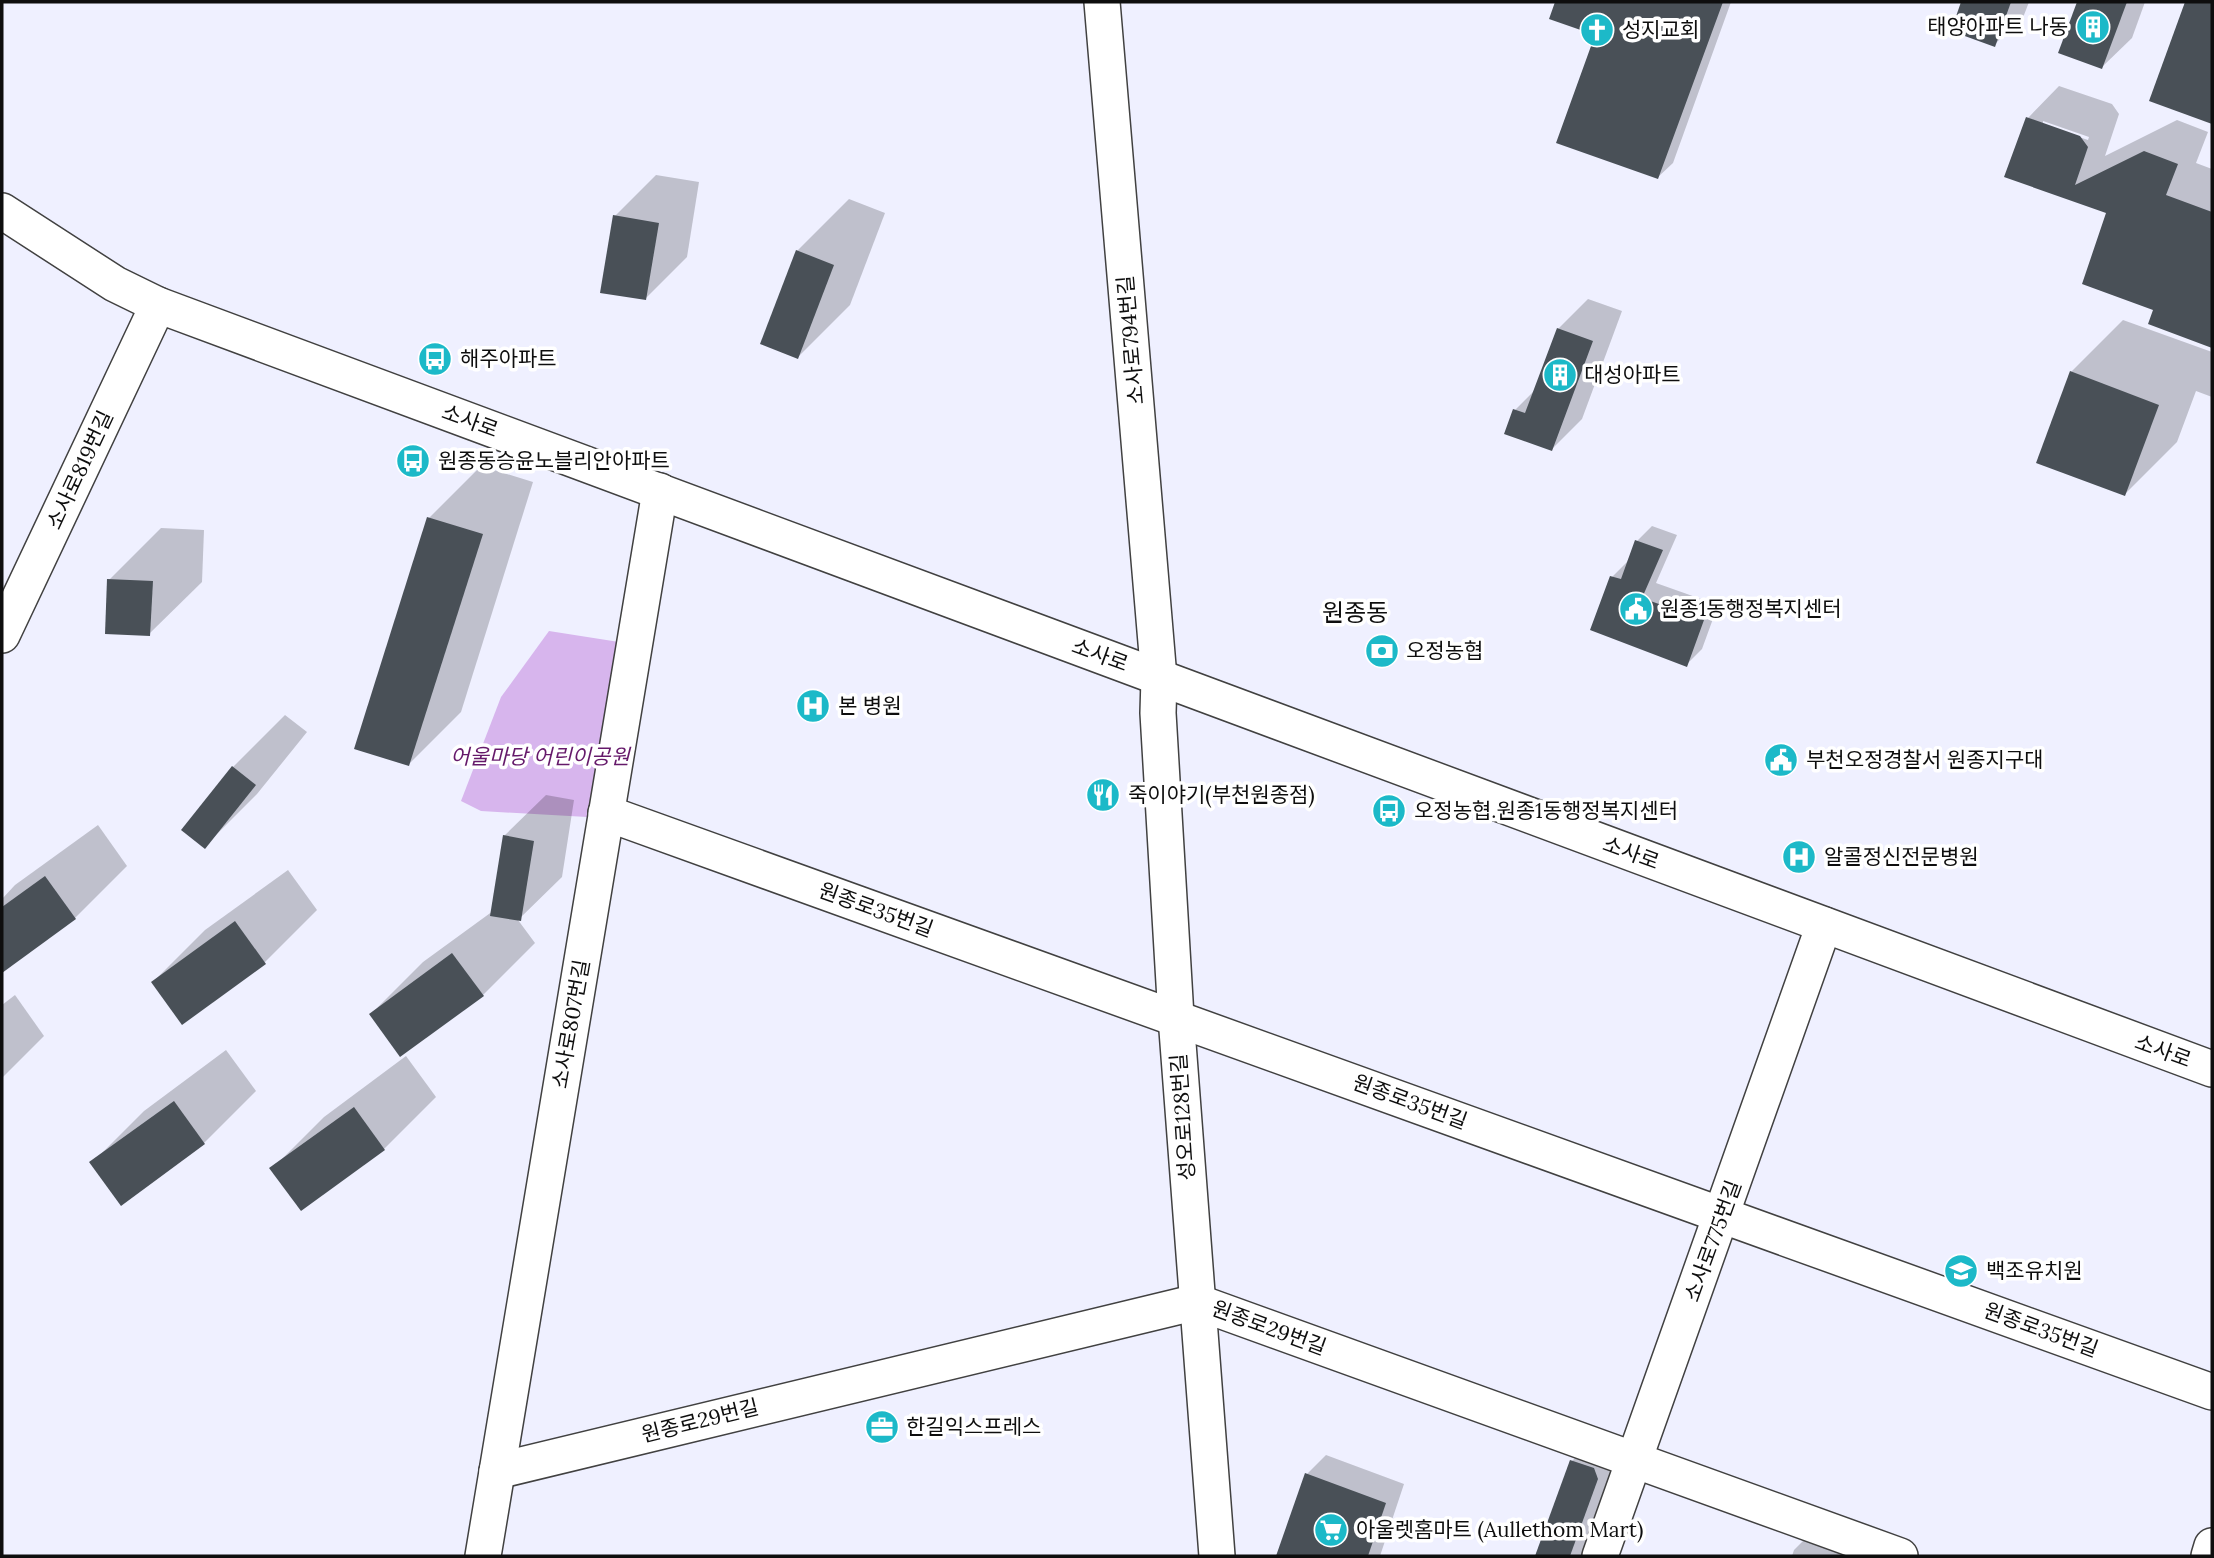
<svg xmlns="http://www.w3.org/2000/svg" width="2214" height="1558" viewBox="0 0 2214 1558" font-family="Lora,'Noto Sans KR',serif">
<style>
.green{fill:#d7b5ed}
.shadow{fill:#0003;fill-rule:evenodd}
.building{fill:#495057}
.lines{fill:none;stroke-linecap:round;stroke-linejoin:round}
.minor-casing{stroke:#414141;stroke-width:38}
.minor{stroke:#fff;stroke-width:35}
.labels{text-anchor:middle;stroke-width:7;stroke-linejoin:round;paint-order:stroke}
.poi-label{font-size:21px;fill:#0e0e0e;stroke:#fff;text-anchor:start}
.street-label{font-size:21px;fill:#0e0e0e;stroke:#fff}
.park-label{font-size:21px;font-style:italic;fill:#65196a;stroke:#fff}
.quarter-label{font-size:24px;fill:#0e0e0e;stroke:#fff}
</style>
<rect width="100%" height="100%" fill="#eff0ff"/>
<path class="green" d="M 549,631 L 619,642 L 587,817 L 481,811 L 461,801 L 501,697 Z"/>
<g class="shadow">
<path d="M 1557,2 L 1731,2 L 1673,163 L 1658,177 L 1598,34 L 1551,18 Z"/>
<path d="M 1963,2 L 2029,2 L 2024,15 L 1994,45 L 1953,30 Z"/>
<path d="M 2079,2 L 2145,2 L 2132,38 L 2102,67 L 2060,52 Z"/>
<path d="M 2187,2 L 2212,2 L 2212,122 L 2151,100 Z"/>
<path d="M 2059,86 L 2112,104 L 2119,114 L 2105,156 L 2177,120 L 2208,132 L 2196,163 L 2212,169 L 2212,341 L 2208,345 L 2155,309 L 2108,212 L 2007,176 L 2028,118 ZM 2043,121 L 2089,137 L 2088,140 L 2043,125 Z"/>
<path d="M 656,175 L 699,182 L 687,257 L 645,299 L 615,216 Z"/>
<path d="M 849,199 L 885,213 L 850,305 L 798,357 L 797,251 Z"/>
<path d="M 1588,299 L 1622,311 L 1582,419 L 1552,449 L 1515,410 L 1535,390 L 1558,329 Z"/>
<path d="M 2123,320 L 2212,352 L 2212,397 L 2196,391 L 2177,442 L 2125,494 L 2071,372 Z"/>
<path d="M 481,466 L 533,482 L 461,712 L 409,764 L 429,518 Z"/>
<path d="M 1652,526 L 1677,535 L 1656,583 L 1718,605 L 1702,649 L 1686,665 L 1612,577 L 1627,562 L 1637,541 Z"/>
<path d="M 161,528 L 204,530 L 202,582 L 149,634 L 109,580 Z"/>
<path d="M 285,715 L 307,732 L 257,794 L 205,846 L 233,767 Z"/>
<path d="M 546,795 L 574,800 L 562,877 L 518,920 L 535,943 L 483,995 L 371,1014 L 423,962 L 493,911 L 504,836 Z"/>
<path d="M 98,825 L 127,866 L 75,918 L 2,971 L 2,899 L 15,885 Z"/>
<path d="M 288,870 L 317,910 L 265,962 L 182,1023 L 153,982 L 205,930 Z"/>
<path d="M 15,995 L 44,1036 L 2,1078 L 2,1005 Z"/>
<path d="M 226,1050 L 256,1091 L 204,1143 L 92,1163 L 144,1111 Z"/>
<path d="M 406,1056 L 436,1097 L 384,1149 L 272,1169 L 324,1117 Z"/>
<path d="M 1591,1442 L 1616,1459 L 1583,1556 L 1536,1556 L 1572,1461 Z"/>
<path d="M 1326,1455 L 1404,1484 L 1380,1556 L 1278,1556 L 1307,1474 Z"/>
<path d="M 1813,1531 L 1879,1556 L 1792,1556 L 1794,1550 Z"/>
</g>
<g class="building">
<path d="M 1555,2 L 1723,2 L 1658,179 L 1556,143 L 1595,35 L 1549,19 Z"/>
<path d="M 1961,2 L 2011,2 L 1995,47 L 1951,31 Z"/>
<path d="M 2077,2 L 2127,2 L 2102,69 L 2058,53 Z"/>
<path d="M 2185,2 L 2212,2 L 2212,124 L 2149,101 Z"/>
<path d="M 2026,117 L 2080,136 L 2088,147 L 2075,185 L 2144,151 L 2178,164 L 2166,195 L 2212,212 L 2212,348 L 2148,324 L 2153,310 L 2082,284 L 2106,213 L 2004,177 Z"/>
<path d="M 613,215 L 659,223 L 646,300 L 600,293 Z"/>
<path d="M 796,250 L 834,265 L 798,359 L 760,344 Z"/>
<path d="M 1557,328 L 1593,341 L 1552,451 L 1504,434 L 1513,409 L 1525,413 Z"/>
<path d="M 2070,371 L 2159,405 L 2125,496 L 2036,463 Z"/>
<path d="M 427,517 L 483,534 L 409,766 L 354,749 Z"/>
<path d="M 1635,540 L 1663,550 L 1642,598 L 1704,620 L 1687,667 L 1590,630 L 1610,576 L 1621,579 Z"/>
<path d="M 107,579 L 153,581 L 150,636 L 105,634 Z"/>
<path d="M 232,766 L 256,785 L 205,849 L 181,830 Z"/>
<path d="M 503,835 L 534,841 L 521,921 L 490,916 Z"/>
<path d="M 45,876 L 76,919 L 2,973 L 2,907 Z"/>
<path d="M 235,921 L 266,964 L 182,1025 L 151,982 Z"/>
<path d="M 452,953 L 484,996 L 400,1057 L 369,1014 Z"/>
<path d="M 174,1101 L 205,1144 L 121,1206 L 89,1162 Z"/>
<path d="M 354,1107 L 385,1150 L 301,1211 L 269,1168 Z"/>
<path d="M 1570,1460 L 1594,1468 L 1598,1479 L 1570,1556 L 1535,1556 Z"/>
<path d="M 1305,1473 L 1386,1503 L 1368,1556 L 1276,1556 Z"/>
</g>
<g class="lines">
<g class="minor-casing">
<g id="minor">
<path d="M 1102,2 L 1159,678 L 1158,713 L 1176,1017 L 1217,1556"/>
<path d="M 2,211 L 115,284 L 158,305 L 2212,1069"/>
<path d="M 2,635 L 158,305"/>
<path d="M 606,813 L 2212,1392"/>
<path d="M 497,1471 L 1197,1302 L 1900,1556"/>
<path d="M 483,1556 L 660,491"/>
<path d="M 1600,1556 L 1824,925"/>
<path d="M 2209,1556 L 2212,1546"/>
</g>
</g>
<use href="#minor" class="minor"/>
</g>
<defs>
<g id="building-disc" transform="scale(1.75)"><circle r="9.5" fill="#1cb9c8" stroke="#fff"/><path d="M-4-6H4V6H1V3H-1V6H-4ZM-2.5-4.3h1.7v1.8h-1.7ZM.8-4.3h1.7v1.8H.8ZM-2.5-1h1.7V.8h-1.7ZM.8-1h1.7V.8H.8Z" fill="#fff"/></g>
<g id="church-disc" transform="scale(1.75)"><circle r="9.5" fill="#1cb9c8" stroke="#fff"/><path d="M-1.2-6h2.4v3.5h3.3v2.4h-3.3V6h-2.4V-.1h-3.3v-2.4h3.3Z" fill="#fff"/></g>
<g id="bus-disc" transform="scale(1.75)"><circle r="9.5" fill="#1cb9c8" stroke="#fff"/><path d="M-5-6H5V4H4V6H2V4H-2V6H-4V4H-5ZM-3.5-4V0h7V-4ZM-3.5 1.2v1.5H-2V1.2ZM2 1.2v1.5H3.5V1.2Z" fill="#fff"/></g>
<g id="civic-disc" transform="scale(1.75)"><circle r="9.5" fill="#1cb9c8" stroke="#fff"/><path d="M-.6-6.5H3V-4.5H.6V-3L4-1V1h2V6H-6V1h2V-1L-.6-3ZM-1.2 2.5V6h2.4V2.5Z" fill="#fff"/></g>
<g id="bank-disc" transform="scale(1.75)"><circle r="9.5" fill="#1cb9c8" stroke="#fff"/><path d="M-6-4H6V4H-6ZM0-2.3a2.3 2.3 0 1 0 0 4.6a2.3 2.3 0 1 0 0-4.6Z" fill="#fff"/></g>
<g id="hospital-disc" transform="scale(1.75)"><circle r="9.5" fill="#1cb9c8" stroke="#fff"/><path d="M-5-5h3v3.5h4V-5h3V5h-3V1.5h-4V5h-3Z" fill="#fff"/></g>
<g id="restaurant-disc" transform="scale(1.75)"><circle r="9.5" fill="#1cb9c8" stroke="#fff"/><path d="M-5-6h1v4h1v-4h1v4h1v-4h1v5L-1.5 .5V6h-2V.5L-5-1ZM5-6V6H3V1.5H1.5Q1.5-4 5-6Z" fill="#fff"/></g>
<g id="school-disc" transform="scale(1.75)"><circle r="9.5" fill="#1cb9c8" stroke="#fff"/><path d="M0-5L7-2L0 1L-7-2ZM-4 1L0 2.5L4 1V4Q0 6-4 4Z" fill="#fff"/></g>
<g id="office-disc" transform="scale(1.75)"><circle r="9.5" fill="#1cb9c8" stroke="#fff"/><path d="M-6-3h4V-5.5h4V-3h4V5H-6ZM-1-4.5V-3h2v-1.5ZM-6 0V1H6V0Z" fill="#fff"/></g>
<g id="supermarket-disc" transform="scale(1.75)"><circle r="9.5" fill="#1cb9c8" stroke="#fff"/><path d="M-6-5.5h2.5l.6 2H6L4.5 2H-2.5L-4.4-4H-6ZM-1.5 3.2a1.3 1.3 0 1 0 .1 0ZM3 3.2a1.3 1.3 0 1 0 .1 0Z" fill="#fff"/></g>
</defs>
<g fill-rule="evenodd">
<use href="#building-disc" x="2093" y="27"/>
<use href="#church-disc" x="1597" y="30"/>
<use href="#bus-disc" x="435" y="359"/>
<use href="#building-disc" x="1560" y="375"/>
<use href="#bus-disc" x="413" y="461"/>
<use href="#civic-disc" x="1636" y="609"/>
<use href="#bank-disc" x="1382" y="651"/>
<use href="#hospital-disc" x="813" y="706"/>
<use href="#civic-disc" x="1781" y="760"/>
<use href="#restaurant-disc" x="1103" y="795"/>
<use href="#bus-disc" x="1389" y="811"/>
<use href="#hospital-disc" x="1799" y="857"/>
<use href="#school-disc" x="1961" y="1271"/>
<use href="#office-disc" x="882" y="1427"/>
<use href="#supermarket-disc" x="1331" y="1530"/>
</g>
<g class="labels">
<g class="poi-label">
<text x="2068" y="34" text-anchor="end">태양아파트 나동</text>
<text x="1622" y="37">성지교회</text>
<text x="460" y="366">해주아파트</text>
<text x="1584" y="382">대성아파트</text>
<text x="438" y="468">원종동승윤노블리안아파트</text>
<text x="1660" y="616">원종1동행정복지센터</text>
<text x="1406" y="658">오정농협</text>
<text x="838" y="713">본 병원</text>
<text x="1806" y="767">부천오정경찰서 원종지구대</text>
<text x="1128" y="802">죽이야기(부천원종점)</text>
<text x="1414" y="818">오정농협.원종1동행정복지센터</text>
<text x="1824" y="864">알콜정신전문병원</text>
<text x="1986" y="1278">백조유치원</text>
<text x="906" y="1434">한길익스프레스</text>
<text x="1356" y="1537">아울렛홈마트 (Aullethom Mart)</text>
</g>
<g class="street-label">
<text transform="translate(1131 340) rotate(-95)" y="7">소사로794번길</text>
<text transform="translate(470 421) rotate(20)" y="7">소사로</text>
<text transform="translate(80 470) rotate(-65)" y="7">소사로819번길</text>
<text transform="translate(1100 655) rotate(20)" y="7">소사로</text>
<text transform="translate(1631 853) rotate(20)" y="7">소사로</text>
<text transform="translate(876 910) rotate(20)" y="7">원종로35번길</text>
<text transform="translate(571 1024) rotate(-80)" y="7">소사로807번길</text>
<text transform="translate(2163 1051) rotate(20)" y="7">소사로</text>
<text transform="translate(1410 1102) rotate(20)" y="7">원종로35번길</text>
<text transform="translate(1183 1117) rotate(-94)" y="7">성오로128번길</text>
<text transform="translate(1713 1241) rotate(-70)" y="7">소사로775번길</text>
<text transform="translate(1269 1328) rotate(20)" y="7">원종로29번길</text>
<text transform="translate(2041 1330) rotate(20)" y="7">원종로35번길</text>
<text transform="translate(700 1421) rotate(-14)" y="7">원종로29번길</text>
</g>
<g class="park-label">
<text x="540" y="764">어울마당 어린이공원</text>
</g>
<g class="quarter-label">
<text x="1355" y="621">원종동</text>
</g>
</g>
<rect width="2214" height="1558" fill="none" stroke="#0e0e0e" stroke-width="7"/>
</svg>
